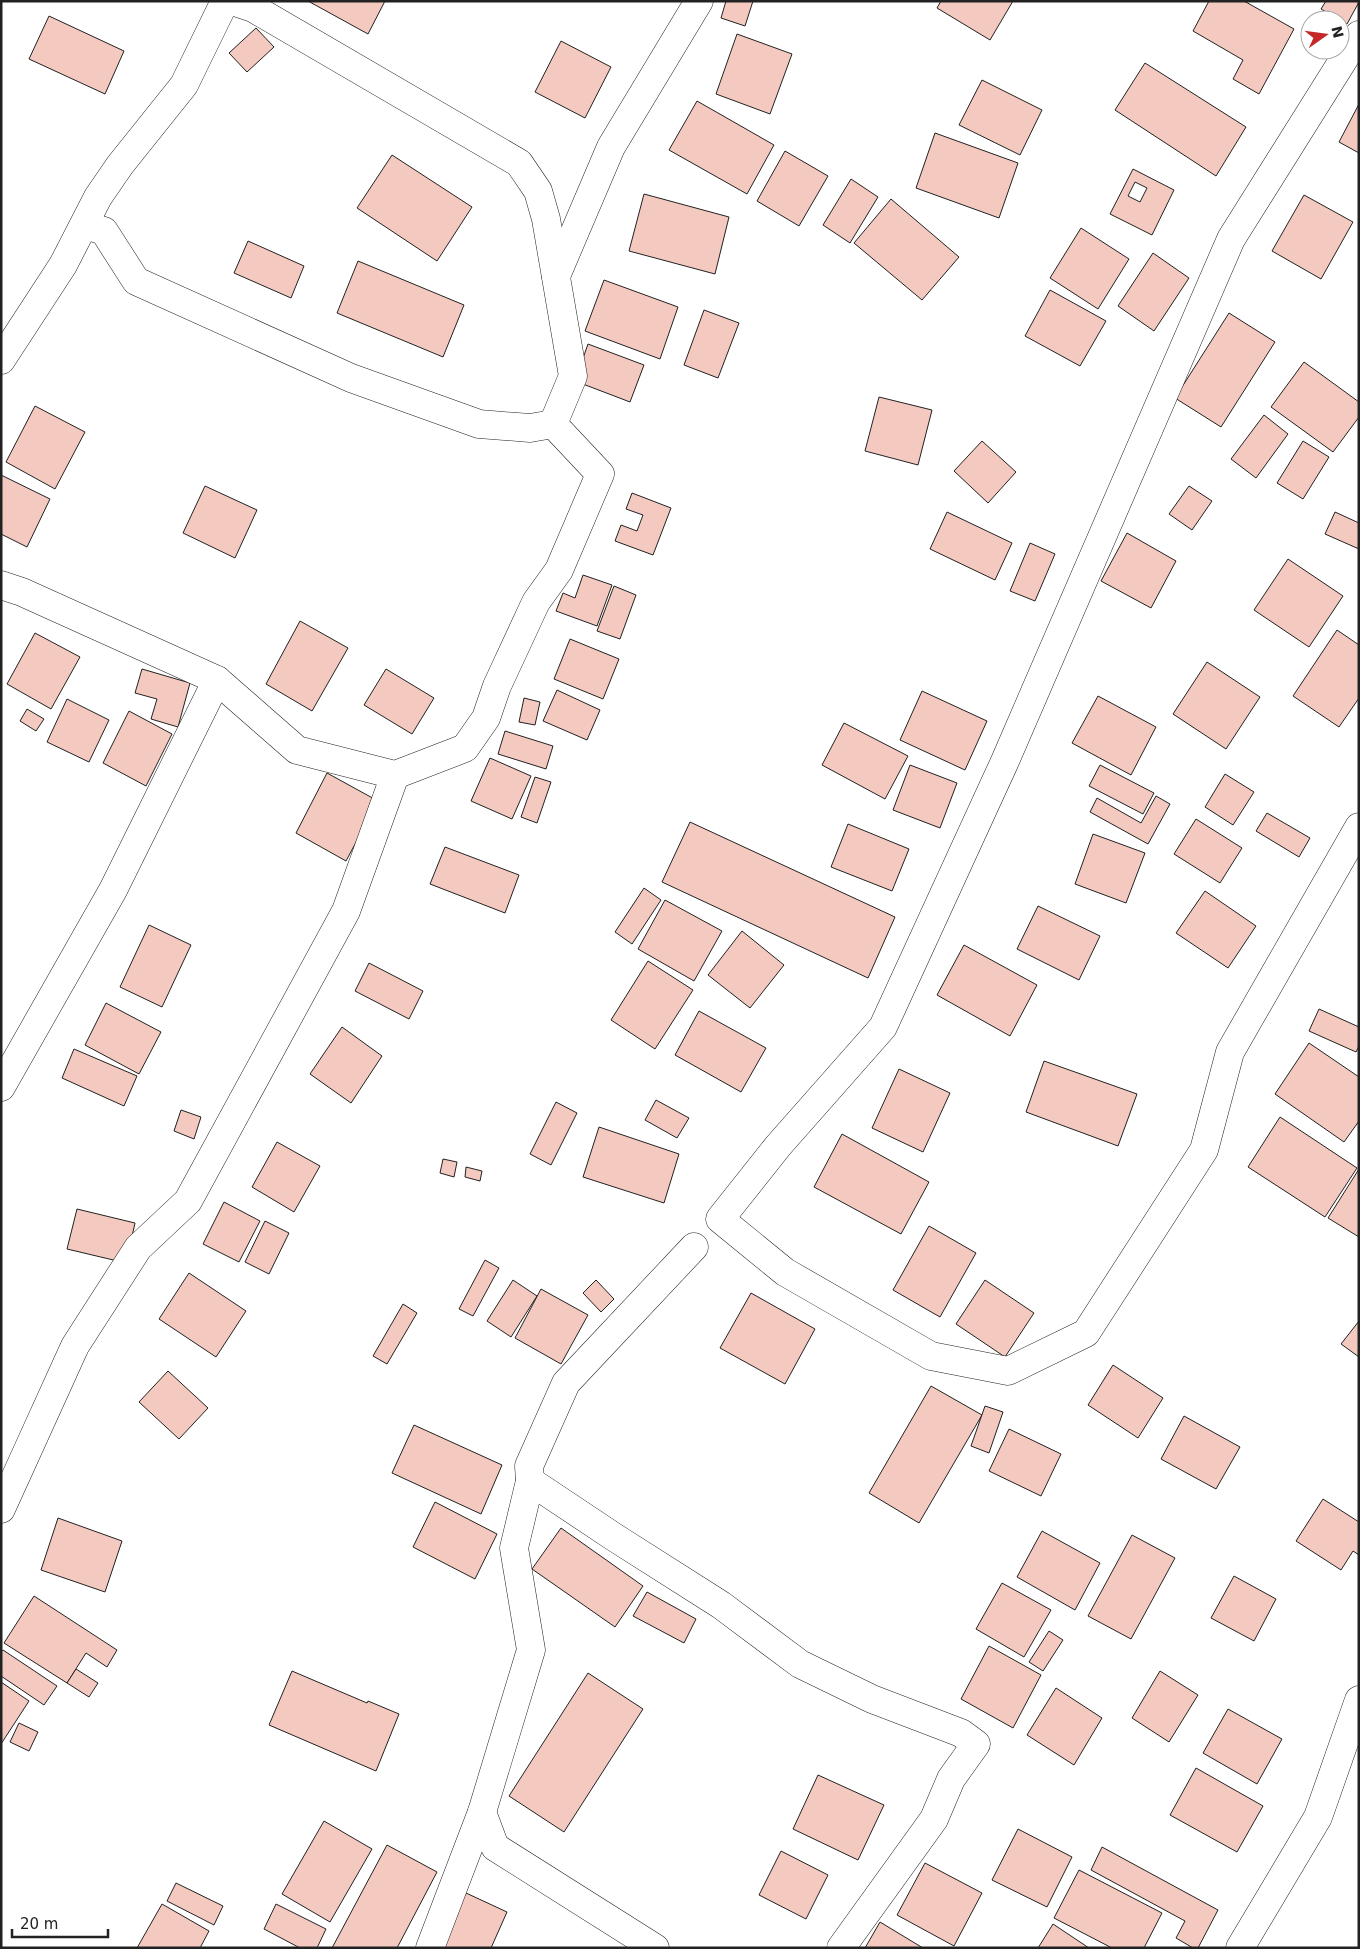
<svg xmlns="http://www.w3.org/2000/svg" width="1360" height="1949" viewBox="0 0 1360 1949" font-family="'DejaVu Sans',sans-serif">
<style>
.building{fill:#f3c9c0;stroke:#222;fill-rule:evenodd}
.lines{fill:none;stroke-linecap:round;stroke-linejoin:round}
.minor-casing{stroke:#222;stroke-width:29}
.minor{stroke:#fff;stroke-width:28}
</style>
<rect width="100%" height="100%" fill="#fff"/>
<g class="building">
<path d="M 308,1 L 385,1 L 368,34 Z"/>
<path d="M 726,1 L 753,1 L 745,26 L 721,18 Z"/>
<path d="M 941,1 L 1013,1 L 990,40 L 937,8 Z"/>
<path d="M 1209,1 L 1244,1 L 1294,29 L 1259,94 L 1233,79 L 1243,60 L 1193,31 Z"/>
<path d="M 1326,1 L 1359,1 L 1359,2 L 1347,24 L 1321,9 Z"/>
<path d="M 49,16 L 124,51 L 105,94 L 29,59 Z"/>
<path d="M 256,28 L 274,47 L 247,72 L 229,53 Z"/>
<path d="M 737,34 L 792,54 L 770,114 L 716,94 Z"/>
<path d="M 561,41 L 611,67 L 585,118 L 535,92 Z"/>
<path d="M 1145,63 L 1246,127 L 1216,176 L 1115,110 Z"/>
<path d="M 982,80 L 1042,110 L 1020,155 L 959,125 Z"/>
<path d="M 697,101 L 774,145 L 747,194 L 669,150 Z"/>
<path d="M 1359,104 L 1359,153 L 1339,142 Z"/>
<path d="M 935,133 L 1018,163 L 999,218 L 916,188 Z"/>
<path d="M 785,151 L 828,176 L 799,226 L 757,201 Z"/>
<path d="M 392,155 L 472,207 L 437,261 L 357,208 Z"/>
<path d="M 1133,169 L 1174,190 L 1152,235 L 1110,214 ZM 1135,182 L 1147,188 L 1140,202 L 1128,196 Z"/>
<path d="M 851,179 L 878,197 L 850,243 L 823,225 Z"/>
<path d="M 644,194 L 729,217 L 715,274 L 629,251 Z"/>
<path d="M 1304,195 L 1353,222 L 1321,279 L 1272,251 Z"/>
<path d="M 891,199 L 959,257 L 922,300 L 854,243 Z"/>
<path d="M 1081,228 L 1129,259 L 1098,309 L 1050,278 Z"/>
<path d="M 248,241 L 304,266 L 291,298 L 234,273 Z"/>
<path d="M 1153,253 L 1189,278 L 1154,331 L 1118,306 Z"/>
<path d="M 358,261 L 464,305 L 443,357 L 337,313 Z"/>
<path d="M 604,280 L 678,307 L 660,359 L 585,331 Z"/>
<path d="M 1050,290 L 1106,321 L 1080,366 L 1025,336 Z"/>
<path d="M 704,310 L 739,323 L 718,378 L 684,365 Z"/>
<path d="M 1229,313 L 1275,342 L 1221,427 L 1175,398 Z"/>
<path d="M 588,344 L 644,365 L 630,402 L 575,381 Z"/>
<path d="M 1304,362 L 1359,402 L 1359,417 L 1333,452 L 1271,407 Z"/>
<path d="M 879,397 L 932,410 L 918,465 L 865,451 Z"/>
<path d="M 35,406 L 85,432 L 55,489 L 6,462 Z"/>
<path d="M 1264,415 L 1288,434 L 1256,478 L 1231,459 Z"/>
<path d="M 982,441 L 1016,472 L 988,503 L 954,471 Z"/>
<path d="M 1303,441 L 1329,457 L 1303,499 L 1277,483 Z"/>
<path d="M 1,475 L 50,499 L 27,547 L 1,534 Z"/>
<path d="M 205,486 L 257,510 L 235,558 L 183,533 Z"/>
<path d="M 1189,486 L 1212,501 L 1192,530 L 1169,514 Z"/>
<path d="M 632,493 L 671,508 L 653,555 L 615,541 L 621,525 L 637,531 L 643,515 L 626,509 Z"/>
<path d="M 947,512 L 1012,543 L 995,580 L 930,549 Z"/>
<path d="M 1335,512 L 1359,523 L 1359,549 L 1325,534 Z"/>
<path d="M 1127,533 L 1176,561 L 1151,608 L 1101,581 Z"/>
<path d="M 1030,543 L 1055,554 L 1035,601 L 1010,591 Z"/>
<path d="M 1288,559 L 1343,596 L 1309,647 L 1254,610 Z"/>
<path d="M 583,575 L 612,585 L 597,626 L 556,611 L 563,593 L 575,598 Z"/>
<path d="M 614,586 L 636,595 L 620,639 L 597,631 Z"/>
<path d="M 300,621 L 348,648 L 312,711 L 266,684 Z"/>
<path d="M 1337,630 L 1359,645 L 1359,698 L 1339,727 L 1293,696 Z"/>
<path d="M 35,633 L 80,657 L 51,709 L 7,684 Z"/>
<path d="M 570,639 L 619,659 L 603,699 L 554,679 Z"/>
<path d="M 1207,662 L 1260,697 L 1226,749 L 1173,714 Z"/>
<path d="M 142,669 L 190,683 L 178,727 L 151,719 L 157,699 L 135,693 Z"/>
<path d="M 386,669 L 434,698 L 412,734 L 364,705 Z"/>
<path d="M 557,690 L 600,710 L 587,740 L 543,721 Z"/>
<path d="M 922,691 L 987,721 L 965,770 L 900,740 Z"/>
<path d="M 1098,696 L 1156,727 L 1131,775 L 1072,743 Z"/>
<path d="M 524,698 L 540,702 L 535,725 L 519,722 Z"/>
<path d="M 67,699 L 109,720 L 89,762 L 47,742 Z"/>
<path d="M 27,709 L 44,719 L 36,731 L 20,721 Z"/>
<path d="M 129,711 L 172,734 L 146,786 L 103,763 Z"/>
<path d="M 844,723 L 908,756 L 885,799 L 822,765 Z"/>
<path d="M 505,731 L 553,746 L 546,769 L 498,754 Z"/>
<path d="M 490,758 L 531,776 L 512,819 L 471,801 Z"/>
<path d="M 910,765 L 957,783 L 940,828 L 893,810 Z"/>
<path d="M 1100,765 L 1154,793 L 1143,814 L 1089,786 Z"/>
<path d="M 327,773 L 378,801 L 346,861 L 296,833 Z"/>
<path d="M 1225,774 L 1254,792 L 1233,825 L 1205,807 Z"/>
<path d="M 535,777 L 551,782 L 537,823 L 521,817 Z"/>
<path d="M 1156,796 L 1170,804 L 1148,844 L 1090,812 L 1097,798 L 1141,823 Z"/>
<path d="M 1267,813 L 1310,838 L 1299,857 L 1256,831 Z"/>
<path d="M 1196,819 L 1242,848 L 1220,883 L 1174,854 Z"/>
<path d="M 690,822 L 895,917 L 868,978 L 662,882 Z"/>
<path d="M 848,824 L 909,849 L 892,891 L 831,867 Z"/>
<path d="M 1093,834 L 1145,853 L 1126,903 L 1075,884 Z"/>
<path d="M 445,847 L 519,875 L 505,913 L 430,884 Z"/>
<path d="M 644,888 L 661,900 L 632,944 L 615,932 Z"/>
<path d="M 1205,891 L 1256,926 L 1228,968 L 1176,933 Z"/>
<path d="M 665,900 L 722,931 L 694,981 L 638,949 Z"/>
<path d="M 1038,906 L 1100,936 L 1079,980 L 1017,949 Z"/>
<path d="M 149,925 L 191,945 L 162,1007 L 120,987 Z"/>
<path d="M 742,931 L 784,965 L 750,1008 L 708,975 Z"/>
<path d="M 964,945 L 1037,985 L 1010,1036 L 937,995 Z"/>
<path d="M 648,961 L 693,990 L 655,1049 L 611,1020 Z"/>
<path d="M 369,963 L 423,991 L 409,1019 L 355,991 Z"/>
<path d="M 106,1003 L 161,1032 L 139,1074 L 85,1045 Z"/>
<path d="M 1319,1009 L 1359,1027 L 1359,1046 L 1356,1052 L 1309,1031 Z"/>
<path d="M 699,1011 L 766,1048 L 741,1092 L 675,1055 Z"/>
<path d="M 342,1027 L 382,1056 L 351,1103 L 310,1074 Z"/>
<path d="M 1309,1043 L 1359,1077 L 1359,1121 L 1344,1142 L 1275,1094 Z"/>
<path d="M 74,1049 L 137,1076 L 124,1106 L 62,1078 Z"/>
<path d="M 1044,1061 L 1137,1094 L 1118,1146 L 1026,1112 Z"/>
<path d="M 899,1069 L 950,1093 L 923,1152 L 872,1128 Z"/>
<path d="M 656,1100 L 689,1118 L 677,1138 L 645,1120 Z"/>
<path d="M 556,1102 L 577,1113 L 551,1165 L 530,1154 Z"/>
<path d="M 181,1110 L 201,1117 L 194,1139 L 174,1131 Z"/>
<path d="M 1280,1117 L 1357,1168 L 1325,1217 L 1248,1167 Z"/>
<path d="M 599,1127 L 679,1154 L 664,1203 L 583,1177 Z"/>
<path d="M 842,1134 L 929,1182 L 901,1234 L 814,1187 Z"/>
<path d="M 277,1142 L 320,1166 L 294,1212 L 252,1187 Z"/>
<path d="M 443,1159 L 457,1162 L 454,1177 L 440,1173 Z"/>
<path d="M 466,1167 L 482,1171 L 480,1181 L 465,1177 Z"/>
<path d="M 1359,1169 L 1359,1237 L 1328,1218 Z"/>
<path d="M 224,1202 L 260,1221 L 239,1262 L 203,1244 Z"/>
<path d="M 77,1209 L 135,1223 L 126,1263 L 67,1249 Z"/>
<path d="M 265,1221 L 289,1233 L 269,1274 L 245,1262 Z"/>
<path d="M 929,1226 L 976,1253 L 940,1317 L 893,1290 Z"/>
<path d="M 485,1260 L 499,1268 L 473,1316 L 459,1309 Z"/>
<path d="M 189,1273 L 246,1311 L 216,1357 L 159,1319 Z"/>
<path d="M 513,1280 L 537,1296 L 511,1337 L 487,1321 Z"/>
<path d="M 596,1280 L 614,1299 L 601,1312 L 583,1293 Z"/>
<path d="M 985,1280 L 1034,1313 L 1005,1357 L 956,1324 Z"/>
<path d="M 541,1289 L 588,1315 L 561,1364 L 515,1338 Z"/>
<path d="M 751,1293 L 815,1329 L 785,1384 L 720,1348 Z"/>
<path d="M 403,1304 L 417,1313 L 387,1364 L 373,1356 Z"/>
<path d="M 1359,1321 L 1359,1357 L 1341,1344 Z"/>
<path d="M 1113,1365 L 1163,1398 L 1138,1438 L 1088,1405 Z"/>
<path d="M 168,1371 L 208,1408 L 179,1439 L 139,1402 Z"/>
<path d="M 931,1386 L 982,1415 L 919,1523 L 869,1493 Z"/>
<path d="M 985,1406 L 1003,1412 L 989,1453 L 971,1446 Z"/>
<path d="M 1184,1416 L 1240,1447 L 1216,1489 L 1161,1459 Z"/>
<path d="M 414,1425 L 502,1465 L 481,1514 L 392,1473 Z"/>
<path d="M 1009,1429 L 1061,1454 L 1041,1496 L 989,1471 Z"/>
<path d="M 1323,1499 L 1359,1522 L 1359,1555 L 1353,1551 L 1341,1570 L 1296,1541 Z"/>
<path d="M 435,1502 L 497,1534 L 475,1579 L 413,1547 Z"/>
<path d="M 58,1518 L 122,1541 L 105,1592 L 41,1570 Z"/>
<path d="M 561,1528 L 643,1586 L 615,1627 L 532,1569 Z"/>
<path d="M 1042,1531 L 1100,1563 L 1075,1610 L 1017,1577 Z"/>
<path d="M 1132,1535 L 1175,1558 L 1131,1639 L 1088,1616 Z"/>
<path d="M 1234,1576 L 1276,1599 L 1254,1641 L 1211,1618 Z"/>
<path d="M 1002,1583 L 1051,1610 L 1024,1657 L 976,1629 Z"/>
<path d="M 647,1592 L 696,1619 L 684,1643 L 633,1616 Z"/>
<path d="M 34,1596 L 117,1650 L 107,1667 L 86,1653 L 67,1683 L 4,1643 Z"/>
<path d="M 1049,1631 L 1063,1640 L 1043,1671 L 1029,1662 Z"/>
<path d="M 989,1646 L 1041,1675 L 1013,1728 L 961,1699 Z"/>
<path d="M 3,1650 L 57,1686 L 44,1705 L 1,1676 L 1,1652 Z"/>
<path d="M 76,1669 L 98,1683 L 89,1697 L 67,1683 Z"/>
<path d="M 292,1671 L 367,1703 L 368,1701 L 399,1714 L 376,1771 L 269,1725 Z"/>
<path d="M 1160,1671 L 1198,1695 L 1169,1742 L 1132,1718 Z"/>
<path d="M 588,1673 L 643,1709 L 564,1832 L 509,1796 Z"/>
<path d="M 1,1682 L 29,1701 L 1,1744 Z"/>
<path d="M 1056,1688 L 1102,1718 L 1074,1765 L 1027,1735 Z"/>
<path d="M 1228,1709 L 1282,1739 L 1257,1784 L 1203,1753 Z"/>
<path d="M 19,1723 L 38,1732 L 29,1751 L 10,1742 Z"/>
<path d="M 1196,1768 L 1263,1806 L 1237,1852 L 1170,1815 Z"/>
<path d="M 818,1775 L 884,1805 L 858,1860 L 793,1829 Z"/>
<path d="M 324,1821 L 372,1849 L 330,1922 L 282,1894 Z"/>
<path d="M 1018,1829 L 1072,1857 L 1047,1907 L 992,1880 Z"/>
<path d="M 387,1845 L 437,1872 L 397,1948 L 332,1948 Z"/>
<path d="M 1102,1847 L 1218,1910 L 1198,1948 L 1193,1948 L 1176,1938 L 1185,1921 L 1091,1870 Z"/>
<path d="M 781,1851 L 828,1875 L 806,1919 L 759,1895 Z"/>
<path d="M 925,1863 L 982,1893 L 954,1946 L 897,1915 Z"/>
<path d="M 1079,1870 L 1162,1913 L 1144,1948 L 1112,1948 L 1054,1918 Z"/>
<path d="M 176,1883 L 223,1906 L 214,1925 L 167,1901 Z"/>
<path d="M 466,1893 L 507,1912 L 491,1948 L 440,1948 Z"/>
<path d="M 162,1904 L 209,1931 L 200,1948 L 137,1948 Z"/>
<path d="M 276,1904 L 326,1929 L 317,1948 L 300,1948 L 264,1929 Z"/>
<path d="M 880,1922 L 923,1948 L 865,1948 Z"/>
<path d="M 1053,1924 L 1089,1948 L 1038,1948 Z"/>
</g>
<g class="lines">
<g class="minor-casing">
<g id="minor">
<path d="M 1359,35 L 1231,239 L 1005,761 L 883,1027 L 778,1146 L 720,1219 L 785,1272 L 931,1356 L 1008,1371 L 1086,1333 L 1204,1150 L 1230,1052 L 1359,827"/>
<path d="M 85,225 L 104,231 L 136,281 L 351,378 L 479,424 L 530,428 L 553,424"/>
<path d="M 556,276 L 611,147 L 699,1"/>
<path d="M 1,360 L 63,265 L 98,197 L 120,165 L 184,85 L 225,1"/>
<path d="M 1,585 L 22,592 L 217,680 L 297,750 L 395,775 L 465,748 L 486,718 L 497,686 L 536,602 L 559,570 L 600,474 L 553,424 L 573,376 L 546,219 L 538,191 L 519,163 L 253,8 L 232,1"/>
<path d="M 1,1087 L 113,890 L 217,680"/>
<path d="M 530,1481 L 614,1537 L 721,1605 L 800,1664 L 872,1699 L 961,1733 L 976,1744 L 951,1779 L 934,1819 L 841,1948"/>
<path d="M 1,1509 L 75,1346 L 138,1248 L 188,1201 L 346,911 L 395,775"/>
<path d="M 482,1812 L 531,1650 L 514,1548 L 530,1481 L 529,1466 L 566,1383 L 694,1247"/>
<path d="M 430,1948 L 482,1812 L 495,1847 L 655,1948"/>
<path d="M 1240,1948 L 1318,1817 L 1359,1700"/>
</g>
</g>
<use href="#minor" class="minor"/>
</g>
<rect width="1360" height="1949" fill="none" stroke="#222222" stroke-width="5"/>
<g transform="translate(1325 35) rotate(76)"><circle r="24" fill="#ffffff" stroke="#a7a7a7"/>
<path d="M0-4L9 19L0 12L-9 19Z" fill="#c62828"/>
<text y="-8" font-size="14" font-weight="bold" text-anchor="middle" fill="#222222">N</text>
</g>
<path d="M12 1929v8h96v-8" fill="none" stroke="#222222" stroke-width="2.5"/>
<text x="20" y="1929" font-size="15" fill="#222222" stroke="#ffffff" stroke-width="4" paint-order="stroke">20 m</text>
</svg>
